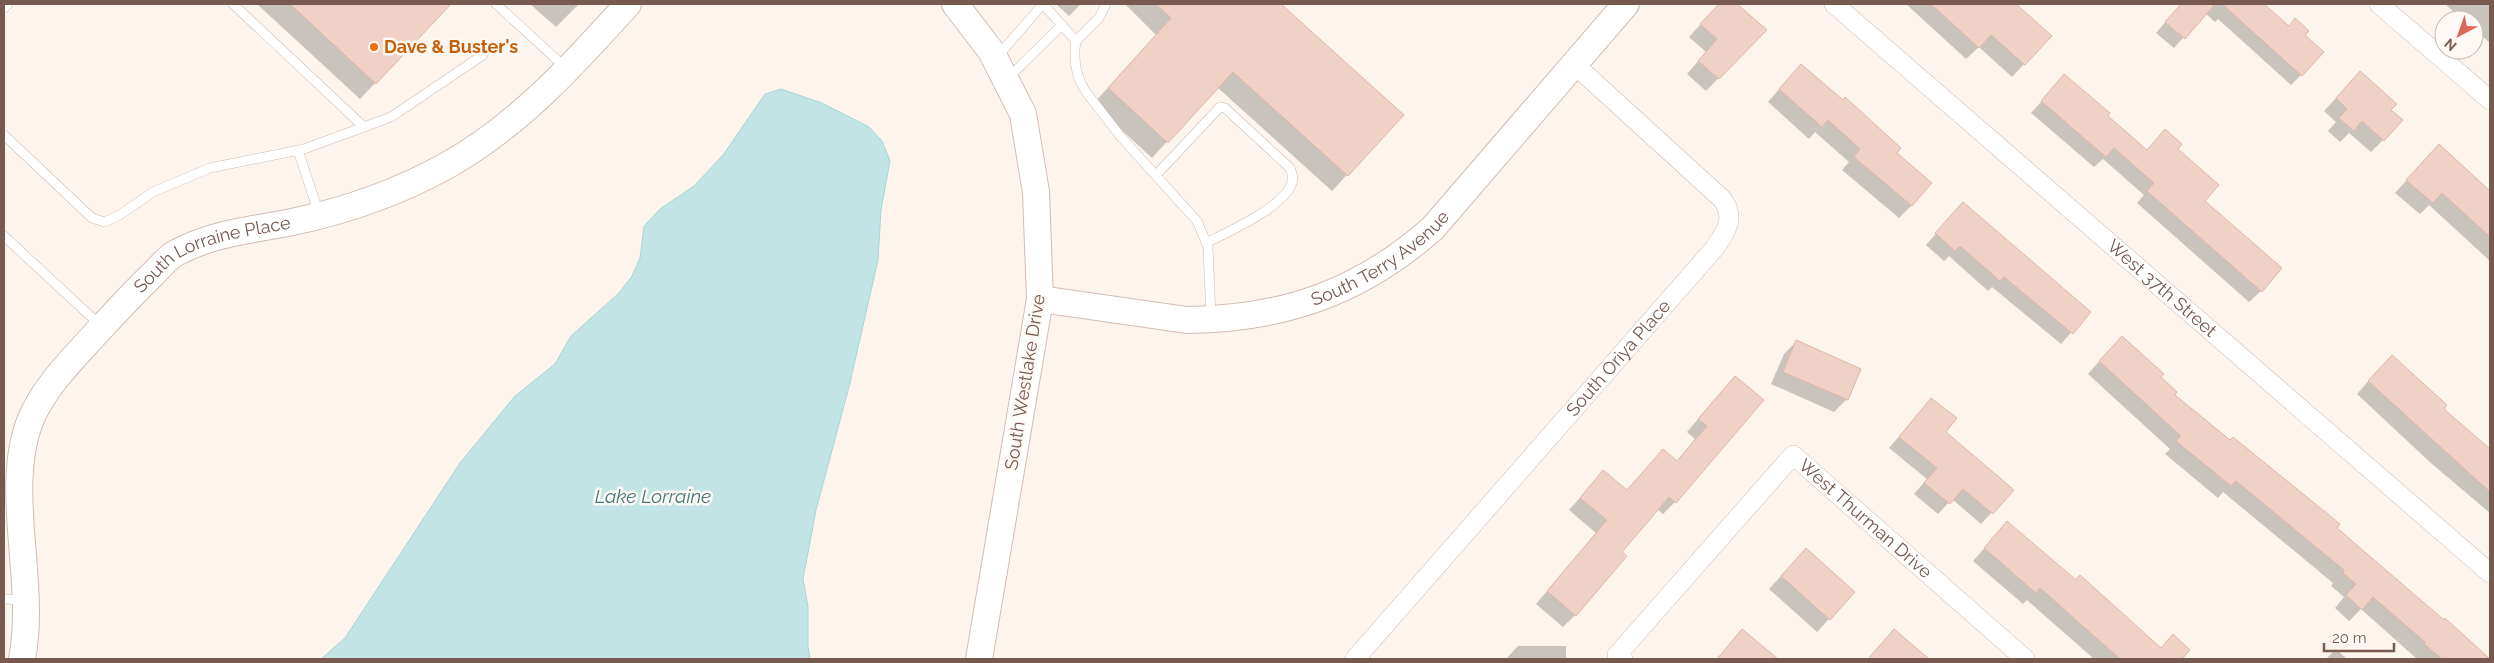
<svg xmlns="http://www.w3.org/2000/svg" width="2494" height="663" viewBox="0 0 2494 663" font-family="Raleway,sans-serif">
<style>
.water{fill:#c2e4e5;stroke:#a9d5d6}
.shadow{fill:#0003}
.building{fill:#efd1c6;stroke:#e1b6a8}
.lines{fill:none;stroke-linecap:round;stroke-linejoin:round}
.lane-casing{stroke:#cebbb2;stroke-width:10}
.street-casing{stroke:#cebbb2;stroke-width:20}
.secondary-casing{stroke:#d3bdb2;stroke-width:28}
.lane{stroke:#fff;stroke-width:9}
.street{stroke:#fff;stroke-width:19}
.secondary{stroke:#fff;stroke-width:26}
.food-dot{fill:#e8710a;stroke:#fef9f4;stroke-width:2}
.labels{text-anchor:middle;stroke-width:5;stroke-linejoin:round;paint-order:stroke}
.food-label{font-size:18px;font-weight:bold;fill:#c56008;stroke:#fef9f4;text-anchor:start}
.street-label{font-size:18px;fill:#775950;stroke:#fef9f4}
.water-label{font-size:19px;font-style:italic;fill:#44787a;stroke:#fef9f4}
</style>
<rect width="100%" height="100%" fill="#fcf4ed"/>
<path class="water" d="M 781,89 L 822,103 L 869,127 L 882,141 L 890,161 L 881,210 L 878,260 L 849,387 L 816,510 L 803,579 L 808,607 L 808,646 L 810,659 L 321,659 L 345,638 L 460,463 L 515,396 L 555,364 L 571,336 L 619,293 L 632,276 L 640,258 L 644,226 L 660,209 L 694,186 L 709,170 L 723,155 L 765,94 Z"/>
<g class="shadow">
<path d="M 257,4 L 437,4 L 444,10 L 360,99 Z"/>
<path d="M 530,4 L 579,4 L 556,27 Z"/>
<path d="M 1056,4 L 1081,4 L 1069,16 Z"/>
<path d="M 1125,4 L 1279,4 L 1402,115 L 1332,191 L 1217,87 L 1152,158 L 1093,104 L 1156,35 Z"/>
<path d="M 1719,4 L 1735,4 L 1765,30 L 1706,91 L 1687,74 L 1706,52 L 1689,37 Z"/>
<path d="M 1906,4 L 2014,4 L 2050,36 L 2012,77 L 1979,47 L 1966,59 Z"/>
<path d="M 2181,4 L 2262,4 L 2288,27 L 2303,35 L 2301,75 L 2291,85 L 2218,19 L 2215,22 L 2205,13 L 2174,48 L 2156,33 Z"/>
<path d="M 2445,4 L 2490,4 L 2490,43 L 2474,29 L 2474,20 L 2463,20 Z"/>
<path d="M 2064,76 L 2106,116 L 2146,151 L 2176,150 L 2203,201 L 2261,291 L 2249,302 L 2137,203 L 2144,195 L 2103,159 L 2094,167 L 2031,113 Z"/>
<path d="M 1789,78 L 1843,102 L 1895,153 L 1912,205 L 1899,218 L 1842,170 L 1849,162 L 1815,132 L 1809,139 L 1768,102 Z"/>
<path d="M 2348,85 L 2389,110 L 2383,140 L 2371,152 L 2349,133 L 2340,142 L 2328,131 L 2336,122 L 2324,111 Z"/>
<path d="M 2439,145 L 2490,192 L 2490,261 L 2429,205 L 2420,214 L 2395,193 Z"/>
<path d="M 1952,215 L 2089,312 L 2061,344 L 1992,287 L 1988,291 L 1949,256 L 1944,261 L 1926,245 Z"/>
<path d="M 1796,342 L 1847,399 L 1834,412 L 1771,384 L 1784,354 Z"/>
<path d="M 2109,350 L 2159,378 L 2173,395 L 2490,659 L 2417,659 L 2361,609 L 2349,621 L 2335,608 L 2344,597 L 2331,586 L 2333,583 L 2223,492 L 2218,498 L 2165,454 L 2170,449 L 2088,374 Z"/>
<path d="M 2379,369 L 2442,409 L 2490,451 L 2490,513 L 2432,464 L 2357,394 Z"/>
<path d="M 1723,390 L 1675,502 L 1663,514 L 1657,509 L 1620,552 L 1575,615 L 1563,627 L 1536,604 L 1596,533 L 1569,510 L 1603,472 L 1626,491 L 1663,450 L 1676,462 L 1695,439 L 1687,432 Z"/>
<path d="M 1931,399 L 1944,432 L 2012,490 L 1981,524 L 1952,499 L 1938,514 L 1914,494 L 1927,479 L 1889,448 Z"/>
<path d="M 2007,523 L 2160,649 L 2189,650 L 2180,659 L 2094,659 L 2027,600 L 2023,604 L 1973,561 Z"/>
<path d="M 1794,562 L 1829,619 L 1817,632 L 1769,589 Z"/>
<path d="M 1742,631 L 1776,659 L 1717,659 Z"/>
<path d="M 1897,634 L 1927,659 L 1874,659 Z"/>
<path d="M 1518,646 L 1566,646 L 1566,659 L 1506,659 Z"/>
<path d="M 2336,649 L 2347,659 L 2326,659 Z"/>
</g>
<g class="building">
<path d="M 290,4 L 451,4 L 376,84 Z"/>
<path d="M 1156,4 L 1281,4 L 1404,115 L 1348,176 L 1233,72 L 1168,143 L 1108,88 L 1171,18 Z"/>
<path d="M 1719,4 L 1737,4 L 1767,30 L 1719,79 L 1698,61 L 1717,39 L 1700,24 Z"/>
<path d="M 1931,4 L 2016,4 L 2052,36 L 2025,65 L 1991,35 L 1979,48 Z"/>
<path d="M 2181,4 L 2215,4 L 2185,39 L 2165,22 Z"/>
<path d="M 2222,4 L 2264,4 L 2289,26 L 2295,18 L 2309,31 L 2305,35 L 2324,52 L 2302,76 Z"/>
<path d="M 1801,64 L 1843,100 L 1845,97 L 1901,148 L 1897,153 L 1932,183 L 1912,206 L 1854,157 L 1860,149 L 1828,120 L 1822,127 L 1779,89 Z"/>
<path d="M 2360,71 L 2397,104 L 2391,110 L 2403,120 L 2384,141 L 2362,121 L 2354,131 L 2339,118 L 2347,109 L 2336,98 Z"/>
<path d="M 2064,74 L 2110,113 L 2108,116 L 2147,150 L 2165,129 L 2182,144 L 2178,149 L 2219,185 L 2205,201 L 2282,268 L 2262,292 L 2147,191 L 2154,183 L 2114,148 L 2106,157 L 2041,101 Z"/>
<path d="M 2439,144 L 2490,191 L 2490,237 L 2442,193 L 2433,203 L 2406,180 Z"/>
<path d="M 1963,202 L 2091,312 L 2073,334 L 2004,277 L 2000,281 L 1960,246 L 1955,251 L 1935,233 Z"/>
<path d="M 2122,336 L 2164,374 L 2161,377 L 2177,392 L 2175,395 L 2230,440 L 2233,437 L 2340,524 L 2337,528 L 2444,620 L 2445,618 L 2490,659 L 2442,659 L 2424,644 L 2425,642 L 2373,597 L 2362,610 L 2346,595 L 2356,584 L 2343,573 L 2344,570 L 2236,481 L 2231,486 L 2176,441 L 2181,436 L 2099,361 Z"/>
<path d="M 1796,340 L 1861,369 L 1848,400 L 1783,372 Z"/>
<path d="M 2392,355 L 2447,405 L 2444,409 L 2490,449 L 2490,492 L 2368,381 Z"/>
<path d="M 1735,376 L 1764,400 L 1676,503 L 1669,497 L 1622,552 L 1627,556 L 1576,616 L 1547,591 L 1607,520 L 1580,498 L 1603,470 L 1627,490 L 1663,449 L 1677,461 L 1707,426 L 1698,419 Z"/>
<path d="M 1931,398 L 1957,418 L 1946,432 L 2014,490 L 1993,514 L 1963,489 L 1950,504 L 1924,483 L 1937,468 L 1899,437 Z"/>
<path d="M 2007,521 L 2076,580 L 2080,575 L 2161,648 L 2173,634 L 2190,650 L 2182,659 L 2120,659 L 2040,588 L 2036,593 L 1984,548 Z"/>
<path d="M 1806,548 L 1855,592 L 1830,620 L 1781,576 Z"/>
<path d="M 1742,629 L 1778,659 L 1717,659 Z"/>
<path d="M 1894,629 L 1929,659 L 1868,659 Z"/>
</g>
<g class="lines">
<g class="lane-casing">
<g id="lane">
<path d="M 233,4 L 364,127"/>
<path d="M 496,4 L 566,68"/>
<path d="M 1043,4 L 1076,41 C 1073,59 1076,77 1086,92 L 1121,137 L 1197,221 L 1208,247 L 1211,317"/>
<path d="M 4,8 L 8,4"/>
<path d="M 1076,41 L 1099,18 L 1106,4"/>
<path d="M 997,57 L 1043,4"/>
<path d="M 1008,78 L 1062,25"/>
<path d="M 4,135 L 92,218 L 104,222 L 118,216 L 153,192 L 210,168 L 304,149 L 391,117 L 483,55"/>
<path d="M 298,150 L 319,214"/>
<path d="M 1157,174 L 1220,107 L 1225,108 L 1290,168 C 1292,173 1294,178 1292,183 C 1284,207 1228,232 1206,243"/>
<path d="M 4,236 L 100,325"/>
<path d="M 4,599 L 24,600"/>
</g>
</g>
<g class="street-casing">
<g id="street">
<path id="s1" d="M 1834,4 L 2490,573"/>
<path d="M 2379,4 L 2490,100"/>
<path id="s2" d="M 1355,659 L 1713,250 C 1726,233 1737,216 1721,198 L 1574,64"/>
<path id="s3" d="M 1623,659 L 1617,655 L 1793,455 L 2025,659"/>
</g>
</g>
<g class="secondary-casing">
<g id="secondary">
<path d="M 955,4 L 991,51 L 1023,114 L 1036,192 L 1040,299 L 979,659"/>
<path id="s4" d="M 1040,299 L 1187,320 C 1284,319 1361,292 1433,228 L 1626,4"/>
<path id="s5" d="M 22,659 C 37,583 3,491 30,421 C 45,385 73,359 99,330 C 117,311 135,291 154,273 C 161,266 168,257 176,253 C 212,233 253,230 292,222 C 345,211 399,192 446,166 C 518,126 574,64 628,4"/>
</g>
</g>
<use href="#lane" class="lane"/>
<use href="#street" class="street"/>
<use href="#secondary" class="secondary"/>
</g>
<circle class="food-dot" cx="374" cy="47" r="5"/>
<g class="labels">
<g class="food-label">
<text x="384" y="53">Dave &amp; Buster's</text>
</g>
<g class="street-label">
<text dy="6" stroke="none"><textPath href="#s4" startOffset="356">South Terry Avenue</textPath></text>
<text dy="6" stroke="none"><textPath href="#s5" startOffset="496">South Lorraine Place</textPath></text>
<text dy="6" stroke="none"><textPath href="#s1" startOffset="434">West 37th Street</textPath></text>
<text dy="6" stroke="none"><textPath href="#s2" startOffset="400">South Oriya Place</textPath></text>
<text transform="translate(1025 382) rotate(-81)" y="6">South Westlake Drive</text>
<text dy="6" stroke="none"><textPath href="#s3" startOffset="370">West Thurman Drive</textPath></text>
</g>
<g class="water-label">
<text x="653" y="503">Lake Lorraine</text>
</g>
</g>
<rect width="2494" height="663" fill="none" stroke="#775950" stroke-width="10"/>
<g transform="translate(2459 35) rotate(221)"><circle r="24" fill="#fef9f4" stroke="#c8b9b2"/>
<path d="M0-4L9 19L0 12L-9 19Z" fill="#dc685c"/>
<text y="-8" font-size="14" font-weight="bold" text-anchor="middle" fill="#775950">N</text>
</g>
<path d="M2324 643v8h70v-8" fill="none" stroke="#775950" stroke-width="2.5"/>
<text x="2332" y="643" font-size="15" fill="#775950" stroke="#fef9f4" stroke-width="4" paint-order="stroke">20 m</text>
</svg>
